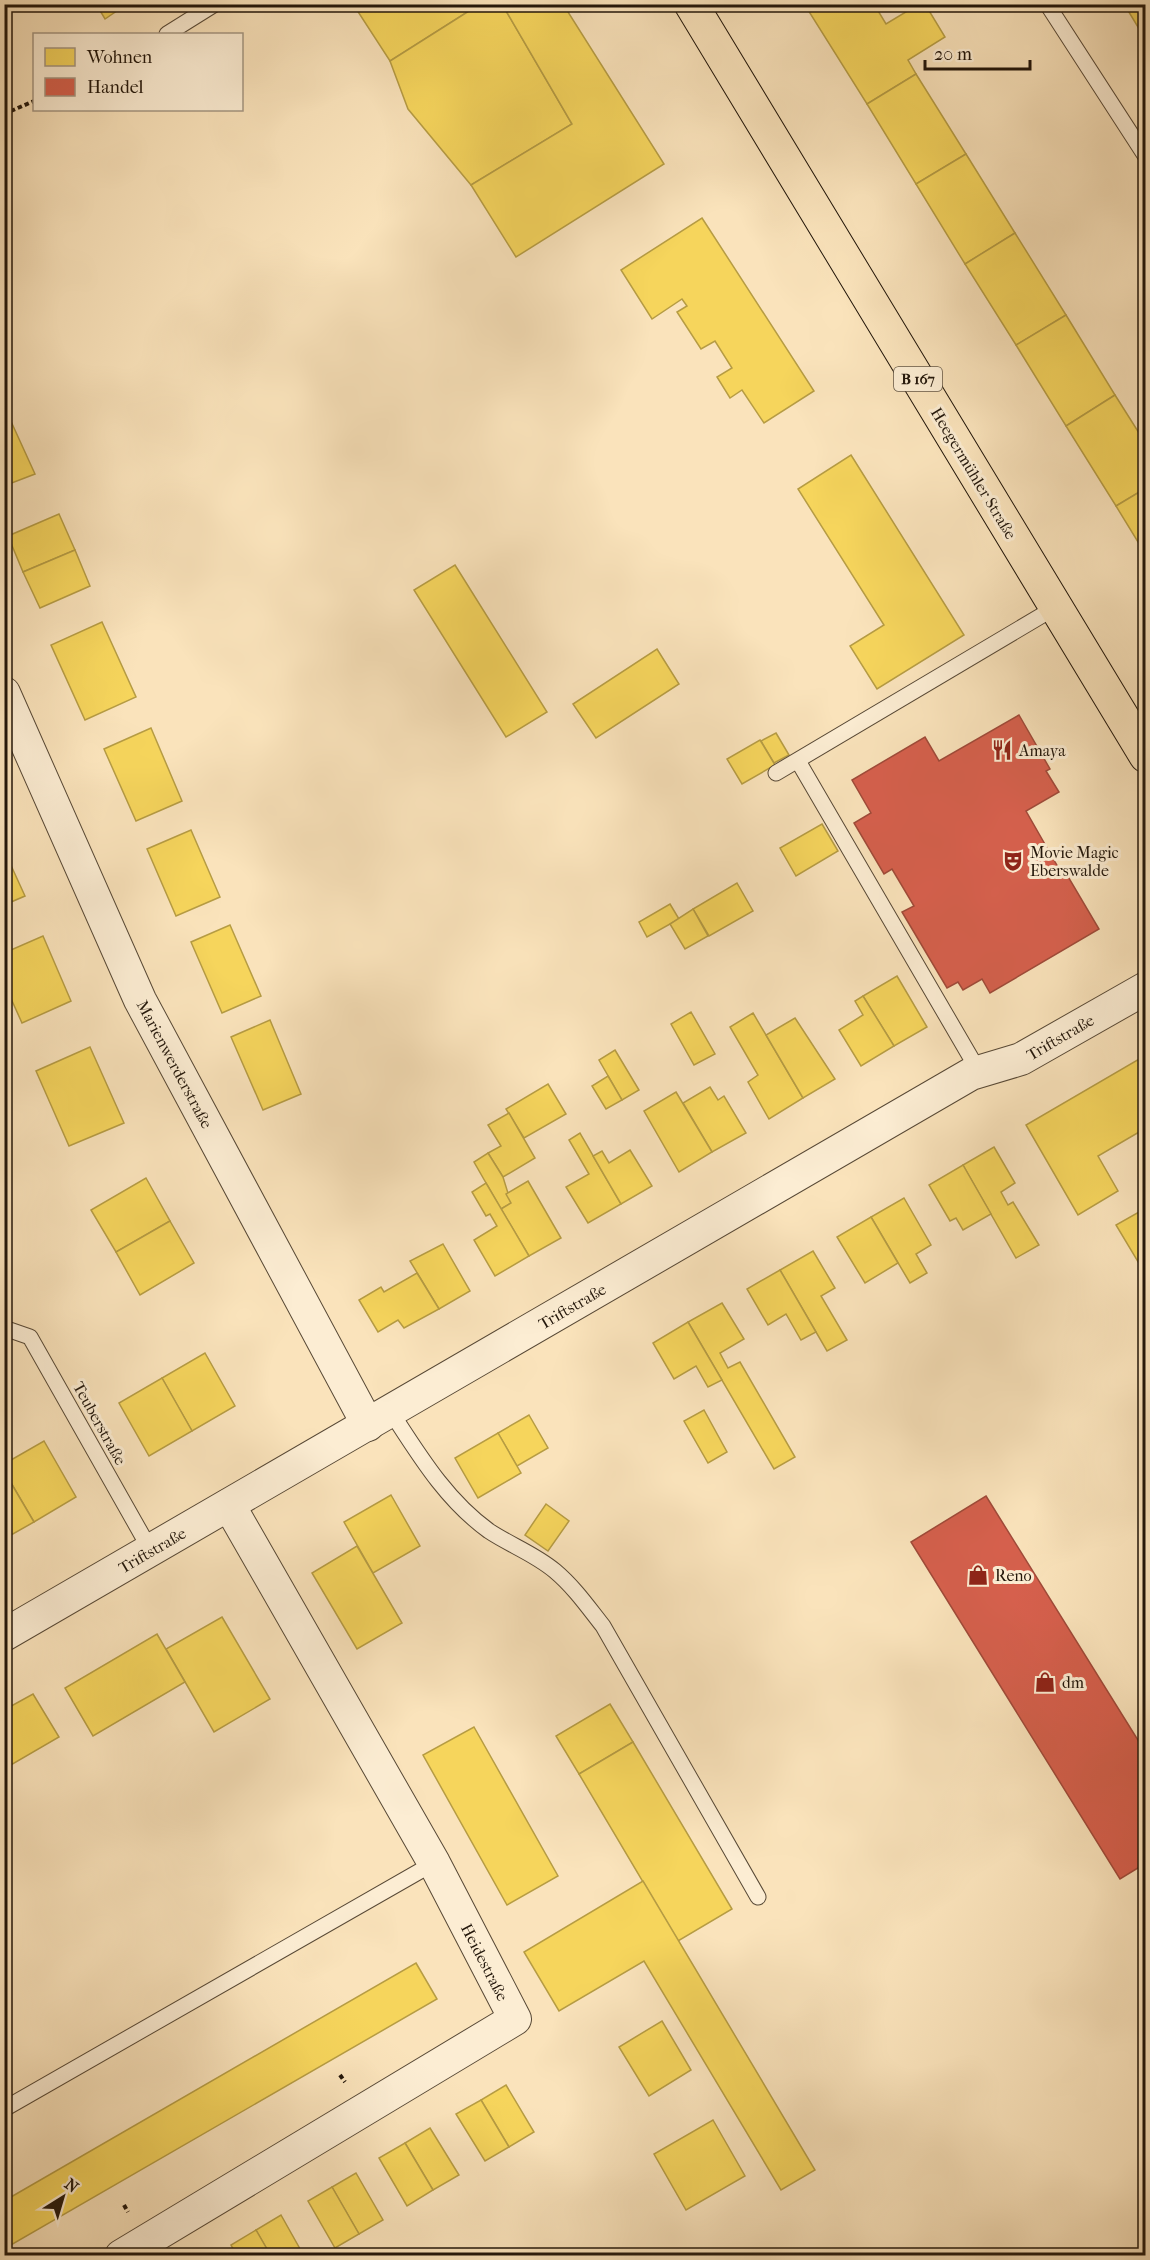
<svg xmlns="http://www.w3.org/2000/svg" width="1150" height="2260" viewBox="0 0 1150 2260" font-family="'IM FELL French Canon',serif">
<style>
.homes{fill:#f6d55c;stroke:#b69c43;stroke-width:1.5}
.shops{fill:#d6604d;stroke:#a04a39;stroke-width:1.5}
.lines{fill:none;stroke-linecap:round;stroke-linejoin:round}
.service-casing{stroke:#584936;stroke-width:17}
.minor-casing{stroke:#584936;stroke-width:34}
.primary-casing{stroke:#22160a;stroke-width:35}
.path{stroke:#22160a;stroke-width:4;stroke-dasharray:4.5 3;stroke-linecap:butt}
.service{stroke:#fcedd3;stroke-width:15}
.minor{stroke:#fcedd3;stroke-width:32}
.primary{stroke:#fae3bb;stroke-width:33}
.labels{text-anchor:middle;stroke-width:6;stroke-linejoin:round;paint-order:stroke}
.shield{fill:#fcedd3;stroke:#635646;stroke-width:1.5}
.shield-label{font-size:15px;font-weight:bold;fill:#22160a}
.street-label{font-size:16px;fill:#22160a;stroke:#fcedd3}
.poi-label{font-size:16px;fill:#22160a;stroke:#fcedd3;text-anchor:start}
</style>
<rect width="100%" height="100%" fill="#fae3bb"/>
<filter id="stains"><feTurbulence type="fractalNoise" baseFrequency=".00333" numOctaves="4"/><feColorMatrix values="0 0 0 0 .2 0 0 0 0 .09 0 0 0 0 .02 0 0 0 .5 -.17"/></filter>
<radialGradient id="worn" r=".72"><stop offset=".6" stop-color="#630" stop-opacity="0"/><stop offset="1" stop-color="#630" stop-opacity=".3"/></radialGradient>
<g class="homes">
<path d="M 96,4 L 127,4 L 105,19 Z"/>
<path d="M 353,4 L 480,4 L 390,61 Z"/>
<path d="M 480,4 L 502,4 L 572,124 L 471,185 L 408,109 L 390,61 Z"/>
<path d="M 502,4 L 563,4 L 664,164 L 516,257 L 471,185 L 572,124 Z"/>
<path d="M 805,4 L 817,4 L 808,10 Z"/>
<path d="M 817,4 L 874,4 L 886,24 L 919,4 L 925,4 L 945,37 L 908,60 L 916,74 L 867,104 L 808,10 Z"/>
<path d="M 1124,4 L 1146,4 L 1146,36 L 1144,37 Z"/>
<path d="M 916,74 L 966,154 L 916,184 L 867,104 Z"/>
<path d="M 966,154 L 1015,233 L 965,264 L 916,184 Z"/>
<path d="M 702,218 L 814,391 L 764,423 L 742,390 L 730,398 L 717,377 L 732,368 L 715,341 L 701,349 L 677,312 L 687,306 L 682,299 L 652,319 L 621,270 Z"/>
<path d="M 1015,233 L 1066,315 L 1016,345 L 965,264 Z"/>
<path d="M 1066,315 L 1115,395 L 1066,426 L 1016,345 Z"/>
<path d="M 1115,395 L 1146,444 L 1146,488 L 1116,506 L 1066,426 Z"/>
<path d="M 4,406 L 35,474 L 4,486 Z"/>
<path d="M 851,455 L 964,635 L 877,689 L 850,646 L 884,625 L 798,489 Z"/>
<path d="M 1146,488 L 1146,555 L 1116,506 Z"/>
<path d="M 59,514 L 75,550 L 23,572 L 8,536 Z"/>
<path d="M 75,550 L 90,586 L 40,608 L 23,572 Z"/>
<path d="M 455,565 L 547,712 L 506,737 L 414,590 Z"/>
<path d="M 102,622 L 136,697 L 85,720 L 51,645 Z"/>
<path d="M 657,649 L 679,684 L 596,738 L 573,704 Z"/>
<path d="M 151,728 L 182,801 L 136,821 L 104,749 Z"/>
<path d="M 776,733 L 789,755 L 774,763 L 761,741 Z"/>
<path d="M 760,740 L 775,765 L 742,784 L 727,759 Z"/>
<path d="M 822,824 L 838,851 L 796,876 L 780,848 Z"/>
<path d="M 191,830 L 220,897 L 176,916 L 147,849 Z"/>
<path d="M 9,861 L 25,896 L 4,905 L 4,863 Z"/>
<path d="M 737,883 L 753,911 L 709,936 L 693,909 Z"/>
<path d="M 670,904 L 679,919 L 647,937 L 639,922 Z"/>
<path d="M 693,909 L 708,936 L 685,949 L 670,924 Z"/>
<path d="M 230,925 L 261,996 L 222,1013 L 191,942 Z"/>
<path d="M 43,936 L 71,1001 L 22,1023 L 4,983 L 4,953 Z"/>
<path d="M 897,976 L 927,1027 L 894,1046 L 863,996 Z"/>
<path d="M 863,996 L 894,1046 L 861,1066 L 839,1030 L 863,1015 L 855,1001 Z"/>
<path d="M 691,1012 L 715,1054 L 694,1065 L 671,1024 Z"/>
<path d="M 753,1013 L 803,1098 L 769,1119 L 748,1082 L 758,1075 L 730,1027 Z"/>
<path d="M 795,1018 L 835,1079 L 803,1098 L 766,1035 Z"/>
<path d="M 270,1020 L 301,1094 L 263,1110 L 231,1037 Z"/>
<path d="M 90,1047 L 124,1123 L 69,1146 L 36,1071 Z"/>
<path d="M 615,1050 L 639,1090 L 622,1100 L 599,1060 Z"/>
<path d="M 1146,1055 L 1146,1128 L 1098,1156 L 1118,1191 L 1078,1215 L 1026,1125 Z"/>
<path d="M 608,1076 L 622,1100 L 606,1109 L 592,1086 Z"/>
<path d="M 548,1084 L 566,1114 L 524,1138 L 506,1109 Z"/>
<path d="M 710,1087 L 718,1100 L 724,1096 L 746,1133 L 712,1152 L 683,1103 Z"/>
<path d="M 676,1092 L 712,1152 L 679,1172 L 644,1111 Z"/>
<path d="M 509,1113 L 535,1158 L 503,1177 L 488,1153 L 501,1146 L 488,1125 Z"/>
<path d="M 580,1133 L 621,1204 L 588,1223 L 566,1187 L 589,1174 L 569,1140 Z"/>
<path d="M 994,1147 L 1015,1183 L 1001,1192 L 1008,1205 L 1013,1202 L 1039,1245 L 1016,1258 L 963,1165 Z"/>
<path d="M 630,1150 L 652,1186 L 621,1204 L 593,1156 L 602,1151 L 609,1163 Z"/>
<path d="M 488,1153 L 503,1177 L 511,1203 L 501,1209 L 474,1162 Z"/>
<path d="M 963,1165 L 991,1214 L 963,1230 L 956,1218 L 950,1221 L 929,1185 Z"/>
<path d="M 146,1178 L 170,1221 L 116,1252 L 91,1210 Z"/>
<path d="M 528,1181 L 561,1238 L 529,1256 L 501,1209 L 511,1203 L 506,1194 Z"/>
<path d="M 486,1183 L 529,1256 L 495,1276 L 474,1240 L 497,1226 L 490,1214 L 486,1216 L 472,1192 Z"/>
<path d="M 904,1198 L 931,1245 L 916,1254 L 927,1273 L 910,1283 L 871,1217 Z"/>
<path d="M 1146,1208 L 1146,1275 L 1116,1225 Z"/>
<path d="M 871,1217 L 898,1263 L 865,1283 L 837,1237 Z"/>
<path d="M 170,1221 L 194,1263 L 140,1295 L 116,1252 Z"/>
<path d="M 443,1244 L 470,1291 L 439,1309 L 410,1261 Z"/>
<path d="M 813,1251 L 835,1288 L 821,1296 L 847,1340 L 827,1351 L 780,1270 Z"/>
<path d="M 780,1270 L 816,1332 L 801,1340 L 786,1314 L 768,1325 L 747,1289 Z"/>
<path d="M 417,1273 L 439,1309 L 404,1328 L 398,1320 L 378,1332 L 359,1300 L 381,1287 L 384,1292 Z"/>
<path d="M 722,1303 L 744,1339 L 720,1353 L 728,1368 L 740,1362 L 795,1457 L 774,1469 L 688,1322 Z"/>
<path d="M 688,1322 L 722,1380 L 708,1387 L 696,1366 L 674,1379 L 653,1343 Z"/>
<path d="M 205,1353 L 235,1406 L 192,1431 L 162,1378 Z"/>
<path d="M 162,1378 L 192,1431 L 149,1456 L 119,1403 Z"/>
<path d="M 704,1410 L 727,1452 L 708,1463 L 684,1421 Z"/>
<path d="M 529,1415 L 548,1448 L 517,1466 L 498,1433 Z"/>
<path d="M 498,1433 L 521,1473 L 478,1498 L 455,1458 Z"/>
<path d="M 44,1441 L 76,1497 L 34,1522 L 4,1471 L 4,1464 Z"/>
<path d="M 4,1471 L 34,1522 L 4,1539 Z"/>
<path d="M 391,1495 L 420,1546 L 373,1573 L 344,1522 Z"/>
<path d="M 546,1504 L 569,1521 L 548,1551 L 525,1535 Z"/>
<path d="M 357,1546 L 402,1623 L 357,1649 L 312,1573 Z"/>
<path d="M 222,1617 L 270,1699 L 214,1732 L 166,1649 Z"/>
<path d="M 157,1634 L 185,1682 L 93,1736 L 65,1688 Z"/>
<path d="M 33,1694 L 59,1737 L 4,1769 L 4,1710 Z"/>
<path d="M 610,1704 L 633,1742 L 579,1774 L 556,1736 Z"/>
<path d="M 474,1727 L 558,1876 L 507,1905 L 423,1755 Z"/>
<path d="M 633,1742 L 732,1909 L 678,1941 L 579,1774 Z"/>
<path d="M 643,1881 L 815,2170 L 781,2190 L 644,1961 L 559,2011 L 524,1952 Z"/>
<path d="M 416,1963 L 437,1999 L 4,2249 L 4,2201 Z"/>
<path d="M 662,2021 L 691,2070 L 649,2096 L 619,2047 Z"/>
<path d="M 506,2085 L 534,2132 L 509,2147 L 481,2100 Z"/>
<path d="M 481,2100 L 509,2147 L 485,2161 L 456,2114 Z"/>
<path d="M 713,2120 L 745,2176 L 686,2210 L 654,2154 Z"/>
<path d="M 430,2128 L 459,2175 L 433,2190 L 405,2143 Z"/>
<path d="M 405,2143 L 433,2190 L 407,2206 L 379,2158 Z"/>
<path d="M 356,2173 L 383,2220 L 359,2234 L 332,2187 Z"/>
<path d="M 332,2187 L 359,2234 L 335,2248 L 308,2201 Z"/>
<path d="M 281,2215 L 304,2256 L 271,2256 L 256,2230 Z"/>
<path d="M 256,2230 L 271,2256 L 237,2256 L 231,2245 Z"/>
</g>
<g class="shops">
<path d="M 1019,715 L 1050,769 L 1046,771 L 1059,792 L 1026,811 L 1062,874 L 1066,873 L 1099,929 L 990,993 L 982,979 L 963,990 L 958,982 L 947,988 L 902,912 L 914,906 L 892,869 L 884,874 L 854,823 L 871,813 L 852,780 L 925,737 L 939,761 Z"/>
<path d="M 986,1496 L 1146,1753 L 1146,1863 L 1120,1879 L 911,1542 Z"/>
</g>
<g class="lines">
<g class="service-casing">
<g id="service">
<path d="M 1047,4 L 1146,157"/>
<path d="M 167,34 L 215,4"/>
<path d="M 798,761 L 978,1070"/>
<path d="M 776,773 L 1056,607"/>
<path d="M 4,1328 L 30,1337 L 151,1551"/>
<path d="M 391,1412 C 419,1455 446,1500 489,1531 C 510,1545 535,1554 555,1571 C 574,1587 588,1607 603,1626 L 758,1897"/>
<path d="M 4,2109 L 434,1863"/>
</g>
</g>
<g class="minor-casing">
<g id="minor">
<path d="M 4,693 L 140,1000 L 368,1425"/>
<path d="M 4,1635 L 971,1074 L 1021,1059 L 1146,988"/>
<path d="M 121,2256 L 515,2019 L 434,1863 L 229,1505"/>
</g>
</g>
<g class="primary-casing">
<path id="primary" d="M 691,4 L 1146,756"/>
</g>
<g class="path">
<path d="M 4,114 L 34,101"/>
<path d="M 340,2075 L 345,2082"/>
<path d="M 124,2205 L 128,2212"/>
</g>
<use href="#service" class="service"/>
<use href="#minor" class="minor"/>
<use href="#primary" class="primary"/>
</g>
<defs>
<g id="restaurant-bare" transform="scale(1.62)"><path d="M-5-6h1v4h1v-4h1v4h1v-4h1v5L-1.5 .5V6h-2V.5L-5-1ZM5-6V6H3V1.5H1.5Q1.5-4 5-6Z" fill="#8f2418" stroke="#fcedd3" stroke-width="2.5" paint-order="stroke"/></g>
<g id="theatre-bare" transform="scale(1.62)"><path d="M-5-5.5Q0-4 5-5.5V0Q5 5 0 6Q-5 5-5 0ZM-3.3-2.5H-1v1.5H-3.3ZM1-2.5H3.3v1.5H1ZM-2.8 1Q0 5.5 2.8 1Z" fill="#8f2418" stroke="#fcedd3" stroke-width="2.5" paint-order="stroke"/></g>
<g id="shop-bare" transform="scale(1.62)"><path d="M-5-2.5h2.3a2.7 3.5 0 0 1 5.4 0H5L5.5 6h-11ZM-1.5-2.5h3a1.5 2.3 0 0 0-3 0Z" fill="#8f2418" stroke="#fcedd3" stroke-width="2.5" paint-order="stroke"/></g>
</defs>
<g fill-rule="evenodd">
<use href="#restaurant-bare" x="1002" y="750"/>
<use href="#theatre-bare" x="1013" y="861"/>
<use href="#shop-bare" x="978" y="1575"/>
<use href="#shop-bare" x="1045" y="1682"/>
</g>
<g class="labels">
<rect class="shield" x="894" y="367" width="48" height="24" rx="4.5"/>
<g class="shield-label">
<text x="918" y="384">B 167</text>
</g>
<g class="street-label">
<text transform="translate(974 473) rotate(59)" y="6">Heegermühler Straße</text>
<text transform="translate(1060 1037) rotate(-30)" y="6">Triftstraße</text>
<text transform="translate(175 1064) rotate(62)" y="6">Marienwerderstraße</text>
<text transform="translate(572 1306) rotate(-30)" y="6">Triftstraße</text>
<text transform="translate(100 1423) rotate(61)" y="6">Teuberstraße</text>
<text transform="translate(152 1550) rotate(-30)" y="6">Triftstraße</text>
<text transform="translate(485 1962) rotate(63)" y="6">Heidestraße</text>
</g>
<g class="poi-label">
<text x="1019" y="756">Amaya</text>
<text x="1030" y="858">Movie Magic<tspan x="1030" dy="18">Eberswalde</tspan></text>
<text x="995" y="1581">Reno</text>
<text x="1062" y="1688">dm</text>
</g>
</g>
<rect width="1150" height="2260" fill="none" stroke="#fae3bb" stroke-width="24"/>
<rect x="6" y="6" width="1138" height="2248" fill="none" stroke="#22160a" stroke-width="3"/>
<rect x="12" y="12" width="1126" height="2236" fill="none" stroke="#22160a" stroke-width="1.5"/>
<rect x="33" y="33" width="210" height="78" fill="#fcedd3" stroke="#a59783" stroke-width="1.5"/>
<rect x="45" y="48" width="30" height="18" fill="#f6d55c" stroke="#a59783" stroke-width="1.5"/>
<text x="87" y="63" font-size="18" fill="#22160a">Wohnen</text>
<rect x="45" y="78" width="30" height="18" fill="#d6604d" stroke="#a59783" stroke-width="1.5"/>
<text x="87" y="93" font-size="18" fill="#22160a">Handel</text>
<g transform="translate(63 2197) rotate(37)" stroke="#fcedd3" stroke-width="4.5" paint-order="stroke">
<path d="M0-4.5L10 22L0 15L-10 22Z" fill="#22160a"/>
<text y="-9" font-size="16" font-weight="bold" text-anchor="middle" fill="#22160a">N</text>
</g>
<path d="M925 60v9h105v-9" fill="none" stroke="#22160a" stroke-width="3"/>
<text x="934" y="60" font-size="18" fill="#22160a" stroke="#fcedd3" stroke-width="4.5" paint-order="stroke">20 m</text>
<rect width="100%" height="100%" filter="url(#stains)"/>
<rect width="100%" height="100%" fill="url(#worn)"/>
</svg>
